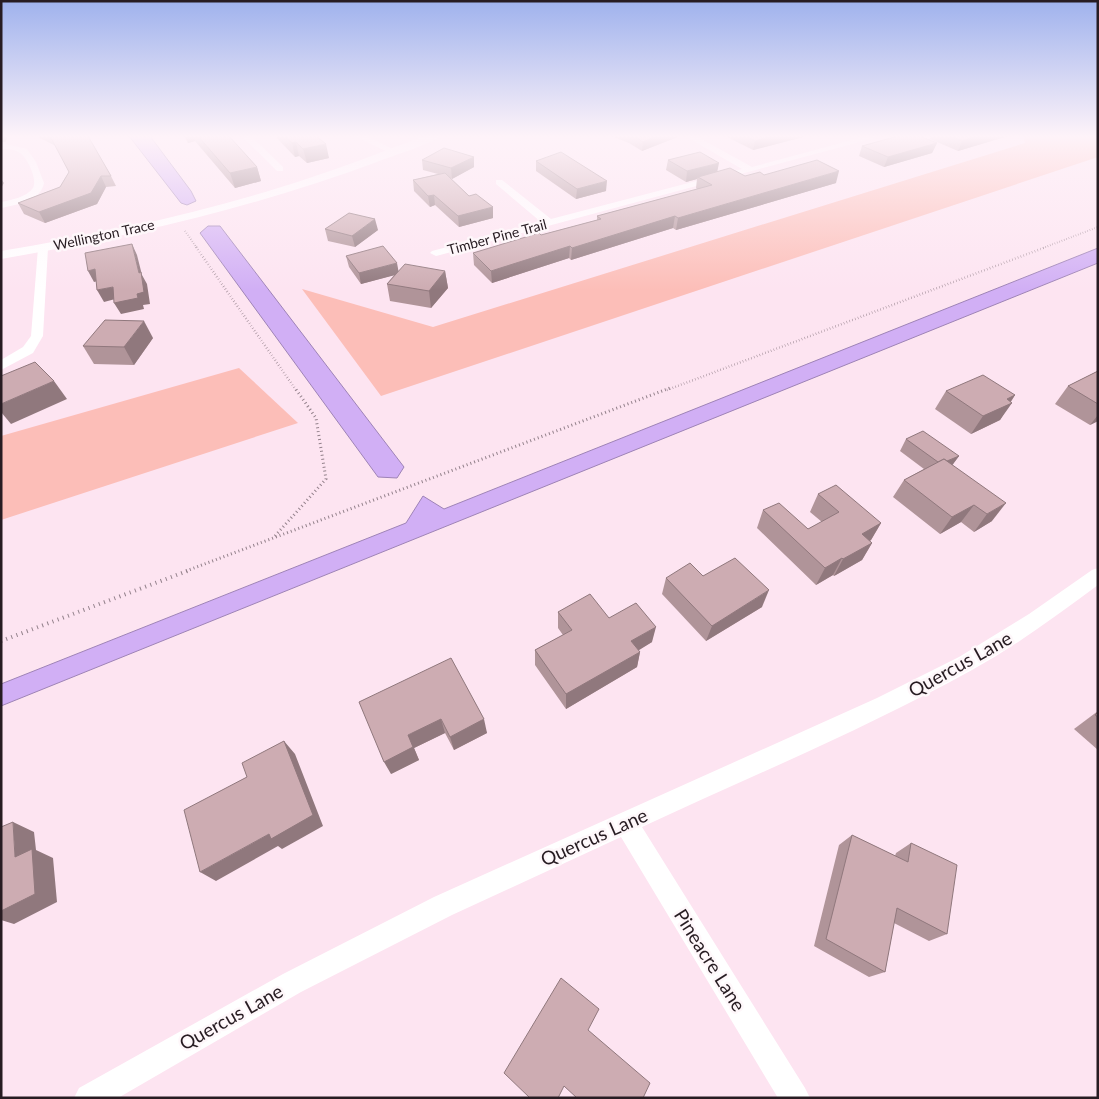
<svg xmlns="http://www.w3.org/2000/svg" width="1099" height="1099" viewBox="0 0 1099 1099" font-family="Lato,sans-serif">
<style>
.green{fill:#fcbeb8}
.water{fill:#d1aff5;stroke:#9e83b6}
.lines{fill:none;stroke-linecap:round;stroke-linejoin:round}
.path-far3{stroke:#94828c;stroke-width:2;stroke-dasharray:0.5 2;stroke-linecap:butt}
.path-far2{stroke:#94828c;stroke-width:2.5;stroke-dasharray:0.5 2.5;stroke-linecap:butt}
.path-far1{stroke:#94828c;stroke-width:3;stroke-dasharray:1 3;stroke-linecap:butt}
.path{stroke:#94828c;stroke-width:4;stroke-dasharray:1 4.5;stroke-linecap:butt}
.minor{fill:#fff;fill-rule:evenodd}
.tertiary{fill:#fff;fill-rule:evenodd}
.wall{fill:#b09499}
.shaded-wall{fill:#90787d}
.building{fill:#cdacb2;stroke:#90787d}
.labels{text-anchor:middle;stroke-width:5;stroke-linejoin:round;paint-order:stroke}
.far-street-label{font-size:14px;fill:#271c22;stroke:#fef7fa}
.near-street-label{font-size:19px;fill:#271c22;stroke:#fef7fa}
</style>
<rect width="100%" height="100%" fill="#fde4f1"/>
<g class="green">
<path d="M 1023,136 L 1098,136 L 1098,157 L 381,396 L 302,289 L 433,327 L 1025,143 Z"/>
<path d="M 239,368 L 298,423 L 1,520 L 1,436 Z"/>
</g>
<g class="water">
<path d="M 129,136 L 150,136 L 191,191 L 196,201 L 187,205 L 181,203 Z"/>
<path d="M 208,226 L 220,226 L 404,467 L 397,478 L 378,477 L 200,233 Z"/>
<path d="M 1098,248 L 1098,263 L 1,706 L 1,684 L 406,523 L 423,496 L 444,509 Z"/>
</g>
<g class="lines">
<g class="path-far3">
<path d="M 185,231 L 197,248"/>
<path d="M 1043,248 L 1098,227"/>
</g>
<g class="path-far2">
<path d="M 196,247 L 296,390"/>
<path d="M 667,390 L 1046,247"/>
</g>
<g class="path-far1">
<path d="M 275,536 L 326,479 L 316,418 L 295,388"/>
<path d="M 186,571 L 670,388"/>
</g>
<path class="path" d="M 1,641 L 190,570"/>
<g class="minor">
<path d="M 242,136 L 251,136 L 283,167 L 283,171 L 277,171 Z"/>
<path d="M 354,136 L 366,136 L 397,151 L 393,154 L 390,153 Z"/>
<path d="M 685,136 L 696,136 L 752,167 L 867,136 L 882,136 L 440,255 L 436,256 L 430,253 L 432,251 L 541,222 L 496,184 L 496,180 L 502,180 L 551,219 L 742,169 Z"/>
<path d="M 1,143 L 27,149 L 36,162 L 44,183 C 41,201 16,205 1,208 L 1,202 C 11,200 27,197 33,188 C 38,180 27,157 20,153 C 15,149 7,149 1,149 Z"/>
<path d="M 43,245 L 48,248 L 43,336 L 33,353 L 1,370 L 1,360 L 23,347 L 31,336 L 38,248 Z"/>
<path d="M 1098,568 L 1098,585 C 1057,615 1016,646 972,670 C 865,729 752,776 642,827 L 805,1088 L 810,1098 L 778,1098 L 621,837 L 452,915 L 301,992 L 118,1098 L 74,1098 L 79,1088 L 283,974 L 434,897 L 877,698 L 959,657 L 1029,614 L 1092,570 Z"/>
</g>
<path class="tertiary" d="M 425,136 L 440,136 C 430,145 391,156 377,162 C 255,207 129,237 1,259 L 1,251 C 95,235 188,216 278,188 C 328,173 376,154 425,136 Z"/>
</g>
<g class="wall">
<path d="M 1,136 L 8,136 L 5,142 L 1,142 Z"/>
<path d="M 36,136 L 88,136 L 111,176 L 116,186 L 106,187 L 97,204 L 45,223 L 24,214 L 18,203 L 60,187 L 69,172 L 56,146 Z"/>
<path d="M 184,136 L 229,136 L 257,167 L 261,181 L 235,188 L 195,141 L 188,143 Z"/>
<path d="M 275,136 L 316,136 L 329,158 L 307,163 L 299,156 L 295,157 Z"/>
<path d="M 611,136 L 680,136 L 642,151 L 629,143 Z"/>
<path d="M 725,136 L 807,136 L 753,150 Z"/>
<path d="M 931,136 L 1008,136 L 958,151 L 930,139 Z"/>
<path d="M 937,143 L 932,153 L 884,167 L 859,156 L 862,146 Z"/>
<path d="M 474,157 L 474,167 L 452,179 L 450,178 L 493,218 L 459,227 L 435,205 L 430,207 L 414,191 L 413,180 L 438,174 L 423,170 L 422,160 Z"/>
<path d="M 668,160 L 718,171 L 745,176 L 764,175 L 836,183 L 676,230 L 673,228 L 571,260 L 569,258 L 492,283 L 474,265 L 473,253 L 597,220 L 597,216 L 697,189 L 696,188 L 697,179 L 686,182 L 666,170 Z"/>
<path d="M 536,161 L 606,191 L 576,199 L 536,171 Z"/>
<path d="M 325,229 L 378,230 L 355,247 L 328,241 Z"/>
<path d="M 346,256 L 399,271 L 445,271 L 448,288 L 431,308 L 390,301 L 387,284 L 394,275 L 361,284 L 349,267 Z"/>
<path d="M 153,338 L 134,365 L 94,364 L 83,346 Z"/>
<path d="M 1098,371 L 1098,421 L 1090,425 L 1055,404 L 1068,386 Z"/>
<path d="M 946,391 L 1015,395 L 1000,420 L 971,434 L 935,409 Z"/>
<path d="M 906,439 L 959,456 L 952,465 L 992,521 L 974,532 L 961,522 L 940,534 L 893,497 L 904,480 L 924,469 L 900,451 Z"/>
<path d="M 818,494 L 881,523 L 871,540 L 870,541 L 872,543 L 862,560 L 834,576 L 833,575 L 816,585 L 757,528 L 763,510 L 808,529 L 822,522 L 810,512 Z"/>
<path d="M 703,576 L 762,607 L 706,641 L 662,594 L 666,578 Z"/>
<path d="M 558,612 L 609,618 L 652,642 L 638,650 L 640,652 L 637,667 L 566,709 L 535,665 L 535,650 L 563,635 L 558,628 Z"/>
<path d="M 451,658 L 487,733 L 454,750 L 445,733 L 414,748 L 419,760 L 391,774 Z"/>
<path d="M 1098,711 L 1098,750 L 1074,729 Z"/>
<path d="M 852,835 L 895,856 L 896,853 L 911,843 L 947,934 L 929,941 L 894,923 L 885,972 L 869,977 L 814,946 L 839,845 Z"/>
</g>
<g class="shaded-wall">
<path d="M 2,136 L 8,136 L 5,142 Z"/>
<path d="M 186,136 L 194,136 L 195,141 L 188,143 Z"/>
<path d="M 657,136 L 680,136 L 642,151 L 643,142 Z"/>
<path d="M 772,136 L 807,136 L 753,150 L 755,141 Z"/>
<path d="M 978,136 L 1008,136 L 958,151 L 962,141 Z"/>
<path d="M 296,142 L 299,156 L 295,157 L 292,143 Z"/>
<path d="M 937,143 L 932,153 L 884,167 L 888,157 Z"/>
<path d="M 326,144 L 329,158 L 307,163 L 303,149 Z"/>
<path d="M 474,157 L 474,167 L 452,179 L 451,168 Z"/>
<path d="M 719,163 L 717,173 L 698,177 L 697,179 L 686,182 L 687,171 Z"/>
<path d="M 257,167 L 261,181 L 235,188 L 230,173 Z"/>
<path d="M 839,171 L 836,183 L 676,230 L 678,218 Z"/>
<path d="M 101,176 L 106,187 L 97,204 L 45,223 L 39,212 Z"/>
<path d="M 1,179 L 4,183 L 1,188 Z"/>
<path d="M 607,181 L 606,191 L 576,199 L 577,189 Z"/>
<path d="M 434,195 L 435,205 L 430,207 L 428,196 Z"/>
<path d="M 493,207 L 493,218 L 459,227 L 458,216 Z"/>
<path d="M 675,216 L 673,228 L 571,260 L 572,248 Z"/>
<path d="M 375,219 L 378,230 L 355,247 L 352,236 Z"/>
<path d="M 132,244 L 137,255 L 142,275 L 147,284 L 150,304 L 143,305 L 144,309 L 121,314 L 114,303 L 137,294 L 139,273 Z"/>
<path d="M 570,246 L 569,258 L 492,283 L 491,271 Z"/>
<path d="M 397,263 L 399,274 L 361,284 L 359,273 Z"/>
<path d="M 95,269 L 102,280 L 94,282 L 88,271 Z"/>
<path d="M 445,271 L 448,288 L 431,308 L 429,291 Z"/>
<path d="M 113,287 L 119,298 L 104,302 L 97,290 Z"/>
<path d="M 144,321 L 153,338 L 134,365 L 124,347 Z"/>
<path d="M 54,381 L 67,399 L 11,424 L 1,412 L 1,404 Z"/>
<path d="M 1015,395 L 1009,404 L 1012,403 L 1000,420 L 971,434 L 983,416 L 1007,399 Z"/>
<path d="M 1098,415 L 1098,421 L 1090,425 Z"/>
<path d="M 959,456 L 951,467 L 941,464 Z"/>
<path d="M 1006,503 L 992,521 L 974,532 L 987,514 Z"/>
<path d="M 974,505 L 961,522 L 940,534 L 952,517 Z"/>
<path d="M 881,523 L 871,540 L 852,551 L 862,534 Z"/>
<path d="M 872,543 L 862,560 L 834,576 L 843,559 Z"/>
<path d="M 842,558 L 833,575 L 816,585 L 825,568 Z"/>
<path d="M 769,590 L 762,607 L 706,641 L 712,626 Z"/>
<path d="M 656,627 L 652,642 L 628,657 L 631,641 Z"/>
<path d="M 640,652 L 637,667 L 566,709 L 566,694 Z"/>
<path d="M 441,719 L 445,733 L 414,748 L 419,760 L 391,774 L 384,762 L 408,735 Z"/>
<path d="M 484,719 L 487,733 L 454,750 L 450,737 Z"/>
<path d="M 284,741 L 295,754 L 323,826 L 282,849 L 278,846 L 216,881 L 200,872 L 269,834 Z"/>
<path d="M 13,822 L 34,832 L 36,850 L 53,858 L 57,902 L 14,924 L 1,920 L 1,905 L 15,857 Z"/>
</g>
<g class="building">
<path d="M 50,136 L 88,136 L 111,176 L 101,176 L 91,193 L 39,212 L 18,203 L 60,187 L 69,172 Z"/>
<path d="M 198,136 L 229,136 L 257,167 L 230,173 Z"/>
<path d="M 284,136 L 316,136 L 326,144 L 303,149 L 296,142 L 292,143 Z"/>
<path d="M 634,136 L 657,136 L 643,142 Z"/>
<path d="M 746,136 L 772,136 L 755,141 Z"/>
<path d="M 898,136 L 920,136 L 937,143 L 888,157 L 862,146 Z"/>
<path d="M 951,136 L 978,136 L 962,141 Z"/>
<path d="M 444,148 L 474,157 L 451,168 L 422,160 Z"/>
<path d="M 561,152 L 607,181 L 577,189 L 536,161 Z"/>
<path d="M 700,152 L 719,163 L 687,171 L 668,160 Z"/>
<path d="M 817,160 L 839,171 L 678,218 L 675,216 L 572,248 L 570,246 L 491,271 L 473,253 L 539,233 L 541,235 L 601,219 L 597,216 L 712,185 L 698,177 L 730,168 L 745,176 L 760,172 L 764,175 Z"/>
<path d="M 445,173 L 469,196 L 476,194 L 493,207 L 458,216 L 434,195 L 428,196 L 413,180 Z"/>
<path d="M 349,213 L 375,219 L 352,236 L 325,229 Z"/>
<path d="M 132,244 L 139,273 L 141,272 L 144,292 L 137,294 L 138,298 L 114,303 L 113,287 L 97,290 L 95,269 L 88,271 L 85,253 Z"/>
<path d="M 383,246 L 397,263 L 359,273 L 346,256 Z"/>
<path d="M 405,264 L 445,271 L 429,291 L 387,284 Z"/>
<path d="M 105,320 L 144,321 L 124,347 L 83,346 Z"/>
<path d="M 35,362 L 54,381 L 1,404 L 1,376 Z"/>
<path d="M 1098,371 L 1098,404 L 1068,386 Z"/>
<path d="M 983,375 L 1015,395 L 1007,399 L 1012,403 L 983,416 L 946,391 Z"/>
<path d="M 923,431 L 959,456 L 947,461 L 944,459 L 938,462 L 906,439 Z"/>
<path d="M 944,459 L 1006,503 L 987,514 L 974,505 L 952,517 L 904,480 Z"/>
<path d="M 836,485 L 881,523 L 862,534 L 872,543 L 843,559 L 842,558 L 825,568 L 763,510 L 779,503 L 808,529 L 839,512 L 818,494 Z"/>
<path d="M 735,558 L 769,590 L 712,626 L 666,578 L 690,563 L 703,576 Z"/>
<path d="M 590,594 L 609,618 L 636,603 L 656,627 L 631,641 L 640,652 L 566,694 L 535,650 L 572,630 L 558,612 Z"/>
<path d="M 451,658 L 484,719 L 450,737 L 441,719 L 408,735 L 413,747 L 384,762 L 359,702 Z"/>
<path d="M 1098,712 L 1098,717 L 1095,715 Z"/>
<path d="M 284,741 L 313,815 L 271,839 L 269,834 L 200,872 L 184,810 L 247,777 L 242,763 Z"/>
<path d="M 13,822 L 15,857 L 32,849 L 35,894 L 1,911 L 1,827 Z"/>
<path d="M 852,835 L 908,862 L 911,843 L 957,865 L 947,934 L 897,908 L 885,972 L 826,939 Z"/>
<path d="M 561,978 L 599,1009 L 588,1030 L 650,1083 L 643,1098 L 577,1098 L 564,1086 L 558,1098 L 530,1098 L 504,1073 Z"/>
</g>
<linearGradient id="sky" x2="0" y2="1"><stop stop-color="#9fb2ed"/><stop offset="0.47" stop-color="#fef3f9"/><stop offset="1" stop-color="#fef3f9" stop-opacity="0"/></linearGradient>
<rect width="1099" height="290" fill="url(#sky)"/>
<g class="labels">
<g class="far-street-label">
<text transform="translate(104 235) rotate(-12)" y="5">Wellington Trace</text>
<text transform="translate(497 237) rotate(-15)" y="5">Timber Pine Trail</text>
</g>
<g class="near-street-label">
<text transform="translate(960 664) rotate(-29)" y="7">Quercus Lane</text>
<text transform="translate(594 837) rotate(-24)" y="7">Quercus Lane</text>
<text transform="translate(710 960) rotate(58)" y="7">Pineacre Lane</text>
<text transform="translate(231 1017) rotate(-29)" y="7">Quercus Lane</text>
</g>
</g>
<rect width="1099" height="1099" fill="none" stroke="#271c22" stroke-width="5"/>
</svg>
